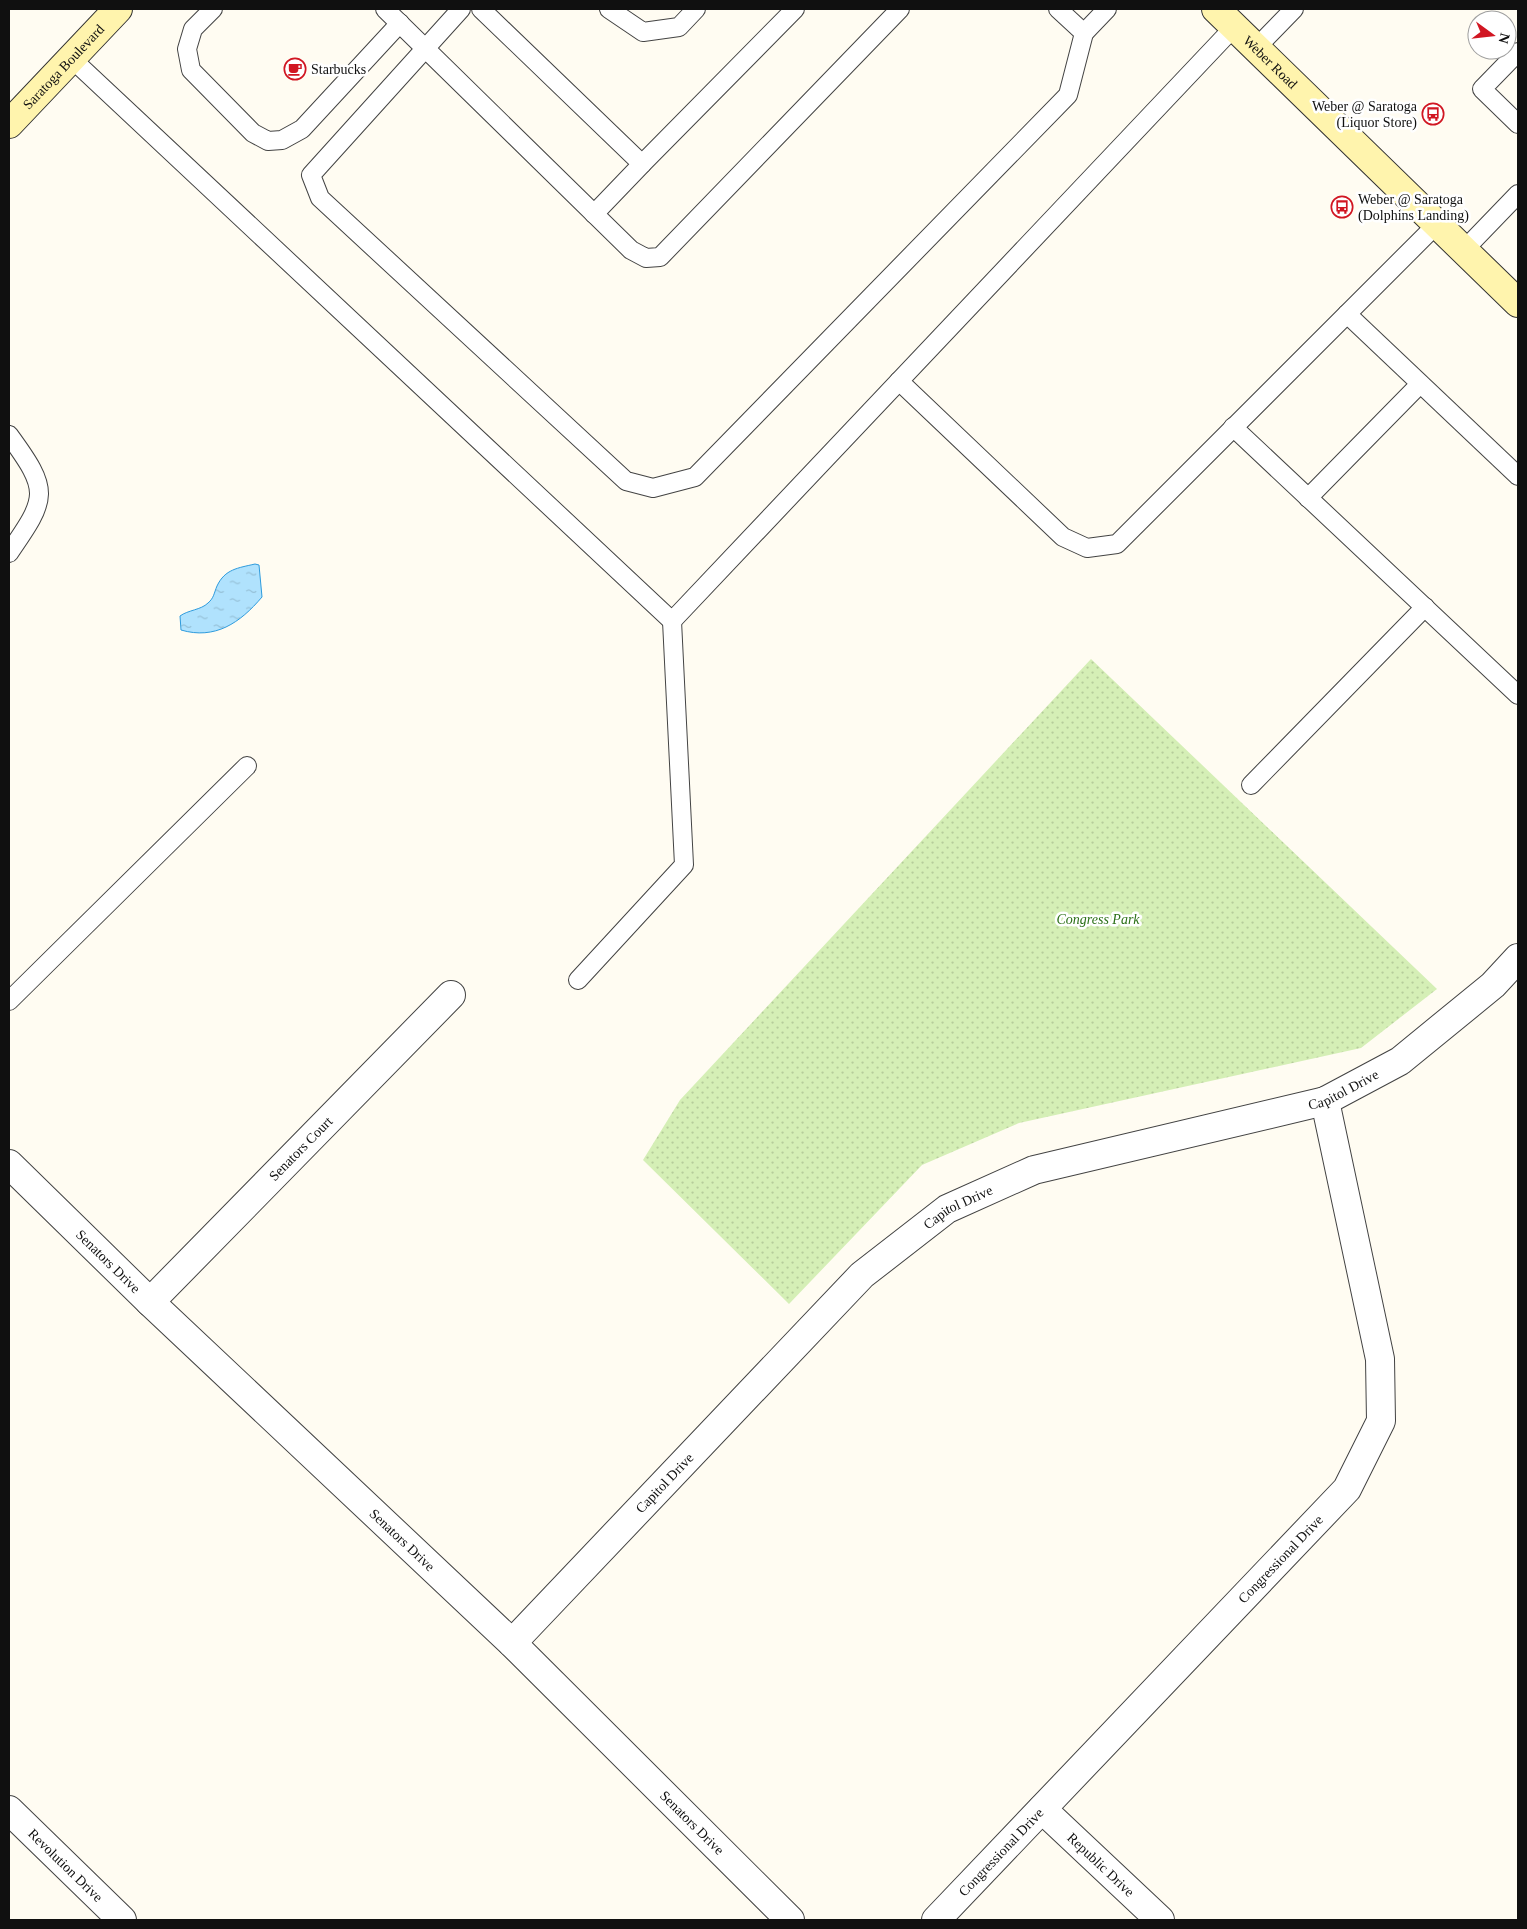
<svg xmlns="http://www.w3.org/2000/svg" width="1527" height="1929" viewBox="0 0 1527 1929" font-family="Georgia,serif">
<style>
.park{fill:url(#park-dots)}
.water{fill:url(#water-ripples);stroke:#2e9bdd}
.lines{fill:none;stroke-linecap:round;stroke-linejoin:round}
.service-casing{stroke:#434343;stroke-width:20}
.minor-casing{stroke:#434343;stroke-width:30}
.secondary-casing{stroke:#323232;stroke-width:30}
.service{stroke:#fff;stroke-width:18}
.minor{stroke:#fff;stroke-width:28}
.secondary{stroke:#fff4ad;stroke-width:28}
.labels{text-anchor:middle;stroke-width:5;stroke-linejoin:round;paint-order:stroke}
.street-label{font-size:14px;fill:#101010;stroke:#fff}
.poi-label{font-size:14px;fill:#101010;stroke:#fff;text-anchor:start}
.park-label{font-size:14px;font-style:italic;fill:#2b7017;stroke:#fff}
</style>
<defs>
<pattern id="park-dots" width="8" height="8" patternUnits="userSpaceOnUse" patternTransform="scale(1.25)"><rect width="8" height="8" fill="#d5efb6"/><path d="M2 2h.1M6 6h.1" fill="none" stroke="#b6cc9b" stroke-width="1.8" stroke-linecap="round"/></pattern>
<pattern id="water-ripples" width="26" height="14" patternUnits="userSpaceOnUse" patternTransform="scale(1.25)"><rect width="26" height="14" fill="#b0e2fd"/><path d="M2 4q2-2 4 0t4 0M15 11q2-2 4 0t4 0" fill="none" stroke="#96c1d8"/></pattern>
</defs>
<rect width="100%" height="100%" fill="#fffcf2"/>
<path class="park" d="M 1091,659 L 1437,989 L 1361,1048 L 1019,1123 L 922,1165 L 789,1304 L 643,1160 L 680,1100 Z"/>
<path class="water" d="M 255,564 L 259,565 L 262,597 C 240,623 215,640 181,630 L 180,616 C 188,610 201,610 208,603 C 214,598 214,593 217,586 C 225,569 238,568 255,564 Z"/>
<g class="lines">
<g class="service-casing">
<g id="service">
<path d="M 213,9 L 193,29 L 187,49 L 191,70 L 253,133 L 268,141 L 282,140 L 302,129 L 400,23"/>
<path d="M 385,9 L 631,250 L 646,258 L 660,257 L 900,9"/>
<path d="M 461,9 L 311,175 L 320,198 L 626,481 L 653,488 L 695,477 L 1068,95 L 1084,33"/>
<path d="M 481,9 L 642,164 L 795,9"/>
<path d="M 609,9 L 643,32 L 679,27 L 696,9"/>
<path d="M 1058,9 L 1084,33 L 1107,9"/>
<path d="M 1256,48 L 1294,9"/>
<path d="M 1518,52 L 1482,89 L 1518,124"/>
<path d="M 71,58 L 672,621 L 1235,26"/>
<path d="M 594,214 L 642,164"/>
<path d="M 1464,250 L 1518,194"/>
<path d="M 1347,314 L 1518,476"/>
<path d="M 899,381 L 1063,537 L 1087,548 L 1117,544 L 1437,224"/>
<path d="M 1233,427 L 1518,695"/>
<path d="M 9,435 C 50,491 48,497 9,553"/>
<path d="M 1308,498 L 1420,384"/>
<path d="M 1251,785 L 1425,607"/>
<path d="M 578,980 L 684,865 L 672,621"/>
<path d="M 9,1001 L 247,766"/>
</g>
</g>
<g class="minor-casing">
<g id="minor">
<path id="s1" d="M 9,1164 L 150,1302 L 512,1643 L 790,1920"/>
<path id="s2" d="M 150,1302 L 451,995"/>
<path id="s3" d="M 512,1643 L 862,1275 L 947,1209 L 1034,1170 L 1325,1101 L 1400,1061 L 1493,985 L 1518,958"/>
<path id="s4" d="M 1042,1809 L 1160,1920"/>
<path id="s5" d="M 9,1810 L 122,1920"/>
<path id="s6" d="M 936,1920 L 1347,1489 L 1381,1421 L 1380,1359 L 1325,1101"/>
</g>
</g>
<g class="secondary-casing">
<g id="secondary">
<path id="s7" d="M 1216,9 L 1518,303"/>
<path id="s8" d="M 9,124 L 118,9"/>
</g>
</g>
<use href="#service" class="service"/>
<use href="#minor" class="minor"/>
<use href="#secondary" class="secondary"/>
</g>
<defs>
<g id="cafe-ring" transform="scale(1.125)"><circle r="9.5" fill="#fff" stroke="#d11622" stroke-width="1.5"/><path d="M-5.5-4.5H6V0H3Q3 3.5 0 3.5H-2.5Q-5.5 3.5-5.5 0ZM3-3.2v2h1.7v-2ZM-6 4.5H4V6H-6Z" fill="#d11622"/></g>
<g id="bus-ring" transform="scale(1.125)"><circle r="9.5" fill="#fff" stroke="#d11622" stroke-width="1.5"/><path d="M-5-6H5V4H4V6H2V4H-2V6H-4V4H-5ZM-3.5-4V0h7V-4ZM-3.5 1.2v1.5H-2V1.2ZM2 1.2v1.5H3.5V1.2Z" fill="#d11622"/></g>
</defs>
<g fill-rule="evenodd">
<use href="#cafe-ring" x="295" y="69"/>
<use href="#bus-ring" x="1433" y="114"/>
<use href="#bus-ring" x="1342" y="207"/>
</g>
<g class="labels">
<g class="street-label">
<text dy="5" stroke="none"><textPath href="#s7" startOffset="76">Weber Road</textPath></text>
<text dy="5" stroke="none"><textPath href="#s8" startOffset="79">Saratoga Boulevard</textPath></text>
<text dy="5" stroke="none"><textPath href="#s3" startOffset="1031">Capitol Drive</textPath></text>
<text dy="5" stroke="none"><textPath href="#s2" startOffset="215">Senators Court</textPath></text>
<text dy="5" stroke="none"><textPath href="#s3" startOffset="626">Capitol Drive</textPath></text>
<text dy="5" stroke="none"><textPath href="#s1" startOffset="139">Senators Drive</textPath></text>
<text dy="5" stroke="none"><textPath href="#s3" startOffset="221">Capitol Drive</textPath></text>
<text dy="5" stroke="none"><textPath href="#s1" startOffset="544">Senators Drive</textPath></text>
<text dy="5" stroke="none"><textPath href="#s6" startOffset="499">Congressional Drive</textPath></text>
<text dy="5" stroke="none"><textPath href="#s1" startOffset="949">Senators Drive</textPath></text>
<text dy="5" stroke="none"><textPath href="#s6" startOffset="94">Congressional Drive</textPath></text>
<text dy="5" stroke="none"><textPath href="#s5" startOffset="79">Revolution Drive</textPath></text>
<text dy="5" stroke="none"><textPath href="#s4" startOffset="81">Republic Drive</textPath></text>
</g>
<g class="poi-label">
<text x="311" y="74">Starbucks</text>
<text x="1417" y="111" text-anchor="end">Weber @ Saratoga<tspan x="1417" dy="16">(Liquor Store)</tspan></text>
<text x="1358" y="204">Weber @ Saratoga<tspan x="1358" dy="16">(Dolphins Landing)</tspan></text>
</g>
<g class="park-label">
<text x="1098" y="924">Congress Park</text>
</g>
</g>
<rect width="1527" height="1929" fill="none" stroke="#101010" stroke-width="20"/>
<g transform="translate(1492 35) rotate(105)"><circle r="24" fill="#ffffff" stroke="#9f9f9f"/>
<path d="M0-4L9 19L0 12L-9 19Z" fill="#d11622"/>
<text y="-8" font-size="14" font-weight="bold" text-anchor="middle" fill="#101010">N</text>
</g>
</svg>
